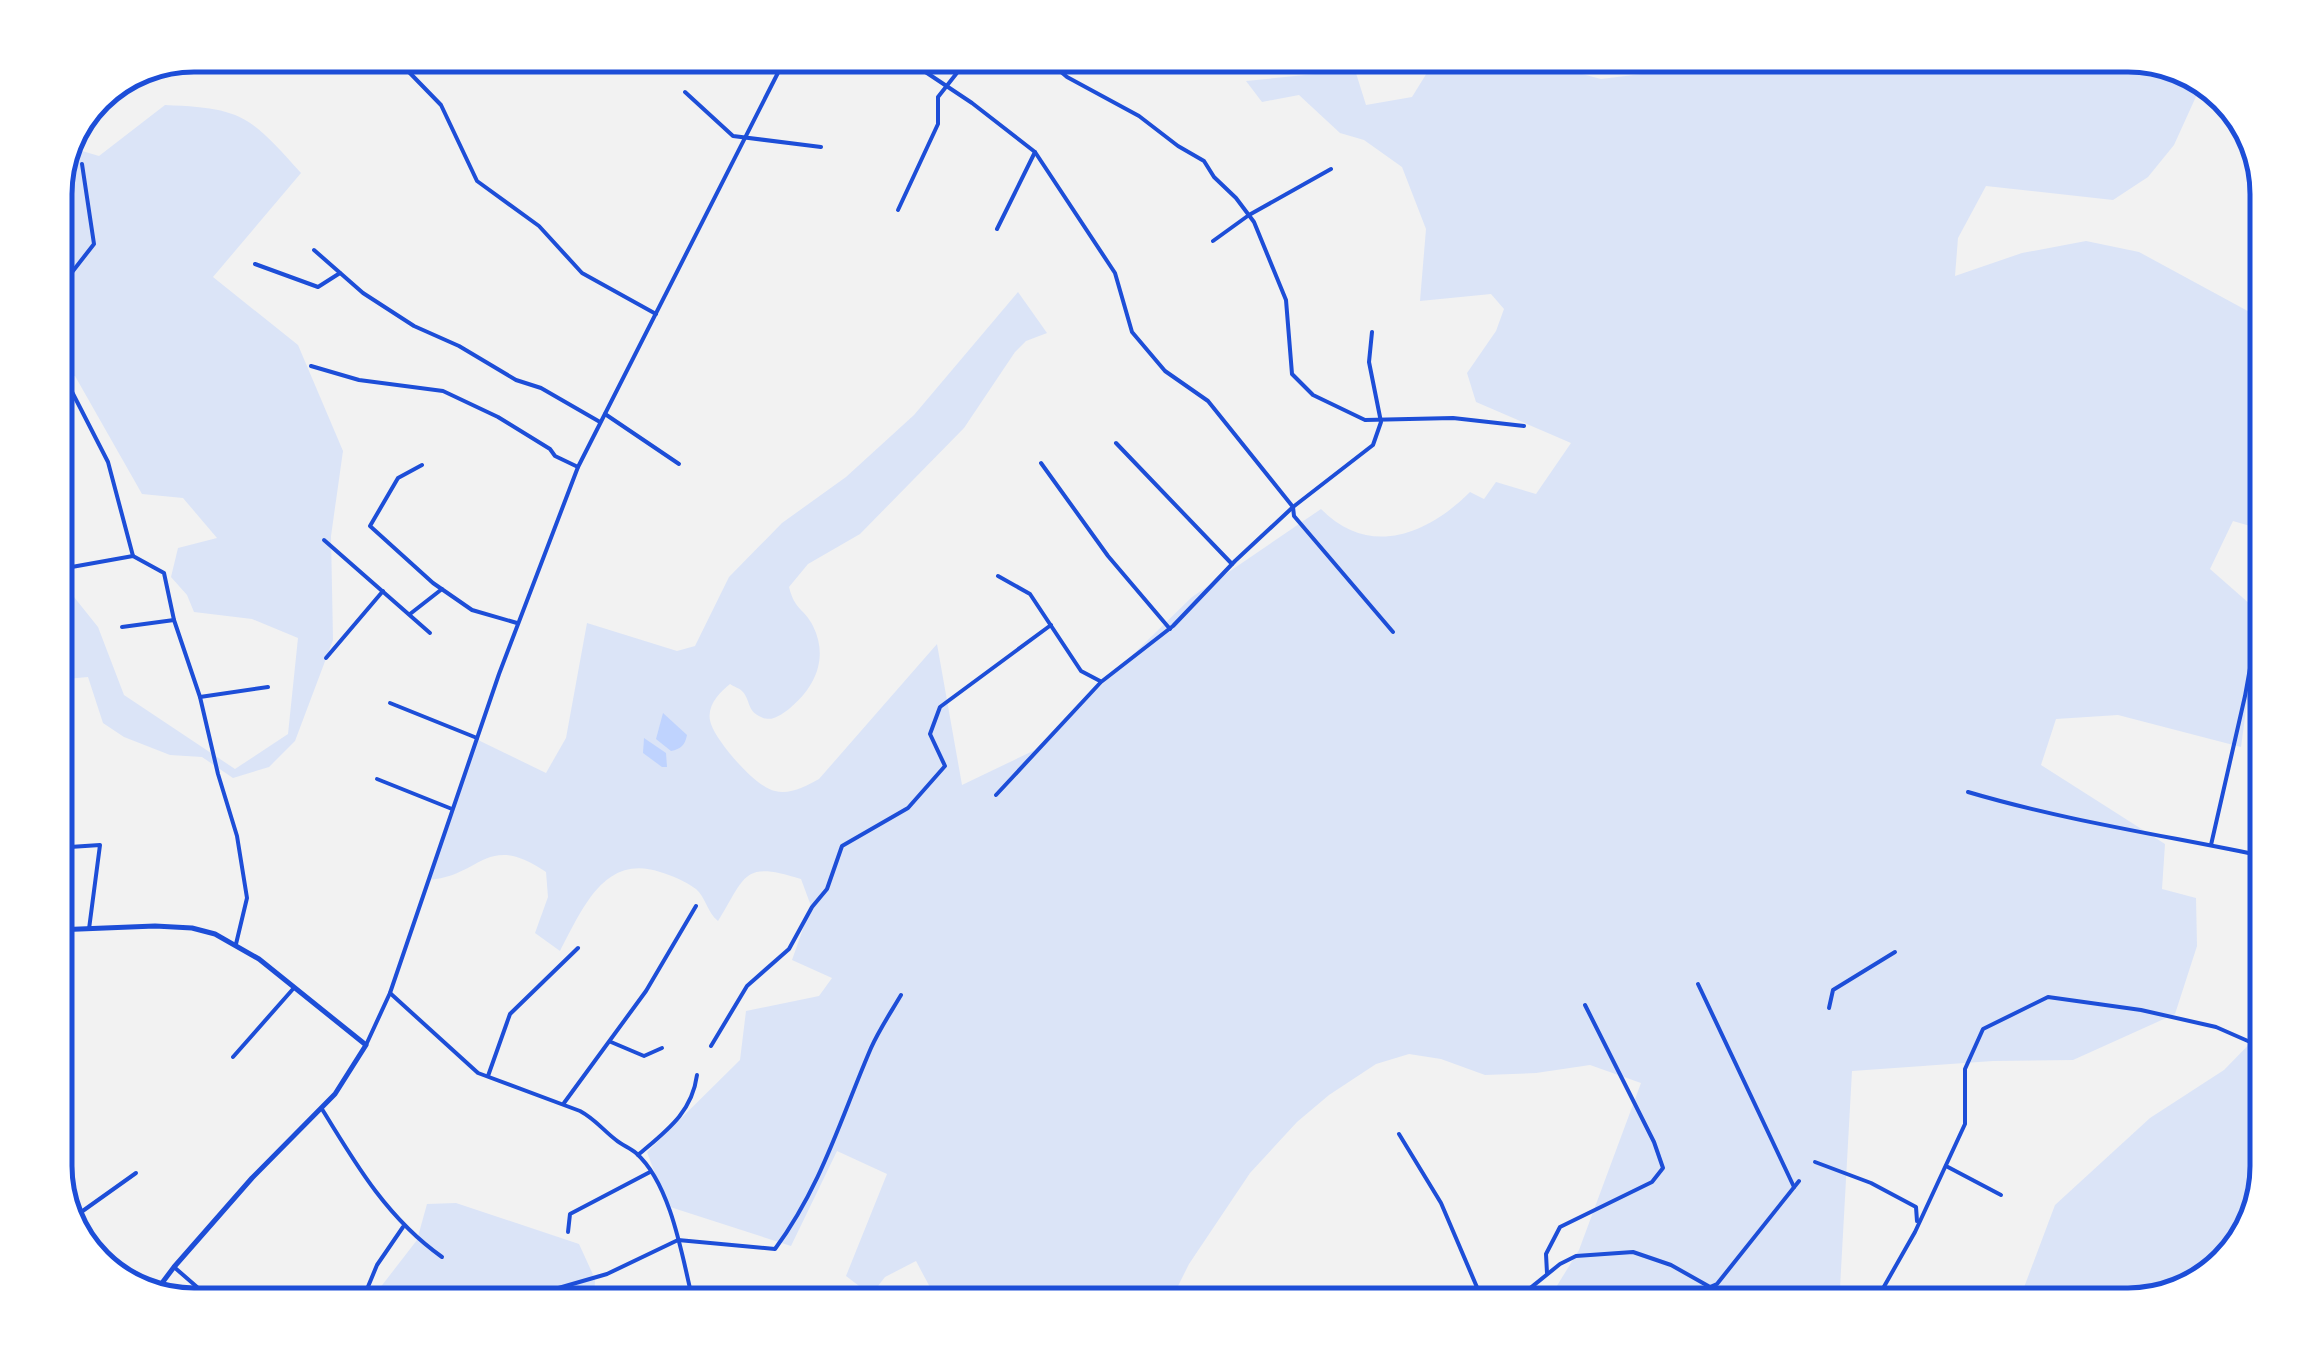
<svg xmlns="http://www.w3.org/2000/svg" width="2323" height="1361" viewBox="0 0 2323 1361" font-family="Overpass,sans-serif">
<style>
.green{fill:#dbe4f7}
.water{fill:#bfd3fe}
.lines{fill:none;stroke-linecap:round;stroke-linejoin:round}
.minor{stroke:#1d4ed8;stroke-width:4}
.tertiary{stroke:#1d4ed8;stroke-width:5}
.rim{fill:none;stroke:#1d4ed8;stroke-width:5}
</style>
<rect width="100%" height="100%" fill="#f2f2f2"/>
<g class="green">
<path d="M 1438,55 L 1510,55 L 1601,79 L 1650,73 L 1681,59 L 1682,55 L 2129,55 L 2198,73 L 2204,79 L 2174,145 L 2148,177 L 2113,200 L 1986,186 L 1958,238 L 1955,276 L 2022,253 L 2086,241 L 2139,252 L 2268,322 L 2268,531 L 2233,521 L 2210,569 L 2259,612 L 2241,747 L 2118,715 L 2056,719 L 2041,765 L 2165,844 L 2162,889 L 2196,898 L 2197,946 L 2175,1014 L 2073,1060 L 1993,1061 L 1852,1071 L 1839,1306 L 1525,1306 L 1550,1297 L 1579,1250 L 1641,1083 L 1590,1065 L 1536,1073 L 1485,1075 L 1441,1059 L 1409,1054 L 1376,1064 L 1329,1095 L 1297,1122 L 1250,1173 L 1189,1264 L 1168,1306 L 940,1306 L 916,1261 L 885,1277 L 871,1295 L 846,1276 L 887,1174 L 837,1151 L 791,1246 L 667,1206 L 647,1152 L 740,1060 L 746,1011 L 819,996 L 832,978 L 792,960 L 811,906 L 801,879 C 742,860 746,876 718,921 C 707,912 706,898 696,889 C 685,881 673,876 660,872 C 604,853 582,910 560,951 L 535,933 L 548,897 L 546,872 C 486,831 481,877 428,880 L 478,740 L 546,773 L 566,738 L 587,623 L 677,651 L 695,646 L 729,577 L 782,523 L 846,477 L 914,415 L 1018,292 L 1047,333 L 1026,341 L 1015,352 L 964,428 L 860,534 L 808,564 L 789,587 C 795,611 804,608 813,626 C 829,658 815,688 789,709 C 779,716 772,722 761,717 C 747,711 751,702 743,692 C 740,688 734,687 730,684 C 719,693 705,707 711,724 C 717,742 755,787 775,791 C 790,795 806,786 819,779 L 937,644 L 962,785 L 1035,750 L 1192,597 L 1321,509 C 1369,558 1427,535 1470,492 L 1484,499 L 1496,482 L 1536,494 L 1571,443 L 1476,402 L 1467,373 L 1496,331 L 1504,309 L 1491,294 L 1420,301 L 1426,229 L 1402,167 L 1364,140 L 1340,133 L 1299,95 L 1262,102 L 1246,81 L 1355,70 L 1366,105 L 1412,97 Z"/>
<path d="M 165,105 C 243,108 250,116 301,173 L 213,277 L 298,345 L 343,451 L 331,536 L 333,640 L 295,741 L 269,767 L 233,778 L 202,757 L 170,755 L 124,737 L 103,723 L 88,677 L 55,680 L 55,584 L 62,582 L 98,627 L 124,695 L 235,769 L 288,734 L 298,638 L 252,619 L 194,612 L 187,595 L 171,577 L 178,548 L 217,538 L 183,498 L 142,494 L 75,376 L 55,377 L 55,186 L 72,148 L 99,156 Z"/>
<path d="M 2268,1025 L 2268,1167 L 2250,1236 L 2199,1287 L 2129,1306 L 2017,1306 L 2055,1205 L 2150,1118 L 2224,1070 Z"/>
<path d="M 456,1203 L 579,1244 L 595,1279 L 594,1306 L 366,1306 L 417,1240 L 427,1204 Z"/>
</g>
<g class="water">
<path d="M 663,713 L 687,735 C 685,745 681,749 671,751 L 656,739 Z"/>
<path d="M 644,738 L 666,753 L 667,767 L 662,767 L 643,753 Z"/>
</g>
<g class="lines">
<g class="minor">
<path d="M 398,55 L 406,69 L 441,105 L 477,181 L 539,226 L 582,273 L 656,314"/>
<path d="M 769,55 L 783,61"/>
<path d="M 900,55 L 972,103 L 1035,152 L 1115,273 L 1132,332 L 1165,371 L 1208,401 L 1293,507 L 1294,516 L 1393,632"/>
<path d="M 1041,55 L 1067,77 L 1139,116 L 1178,146 L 1204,161 L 1214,177 L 1236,198 L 1254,222 L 1286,300 L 1292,374 L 1313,395 L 1365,420 L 1453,418 L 1524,426"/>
<path d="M 685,92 L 733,136 L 821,147"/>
<path d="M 898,210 L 938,124 L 938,97 L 971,55"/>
<path d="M 997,229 L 1035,152"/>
<path d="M 1213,241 L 1249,215 L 1331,169"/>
<path d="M 314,250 L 363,293 L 414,326 L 459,346 L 516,380 L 541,388 L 600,422"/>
<path d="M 255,264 L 318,287 L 340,273"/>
<path d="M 55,294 L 94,244 L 82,164"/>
<path d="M 55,345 L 69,386 L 108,462 L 133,556"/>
<path d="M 311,366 L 359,380 L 443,391 L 498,417 L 550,449 L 555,456 L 578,467"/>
<path d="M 55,390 L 69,386"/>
<path d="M 605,414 L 679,464"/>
<path d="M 1116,443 L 1232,564"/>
<path d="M 1041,463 L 1108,556 L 1170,629"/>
<path d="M 422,465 L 398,478 L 370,526 L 433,583 L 472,610 L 517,623"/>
<path d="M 324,540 L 430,633"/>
<path d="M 55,554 L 60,568"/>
<path d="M 55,570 L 133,556 L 164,573 L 174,620 L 200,697 L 218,774 L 237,836 L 247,898 L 236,944"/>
<path d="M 998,576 L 1030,594 L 1081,671 L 1100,681"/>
<path d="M 410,614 L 442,589"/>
<path d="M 122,627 L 174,620"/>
<path d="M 326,658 L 383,591"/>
<path d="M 2249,677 L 2268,683"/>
<path d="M 200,697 L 268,687"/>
<path d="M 390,703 L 477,738"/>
<path d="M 377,779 L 452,809"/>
<path d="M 1968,792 C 2066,821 2168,836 2268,857"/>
<path d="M 996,795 L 1101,682 L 1173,626 L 1235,561 L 1293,507 L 1373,445 L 1381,422 L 1369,362 L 1372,332"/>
<path d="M 2211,845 L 2245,696 L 2268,568"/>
<path d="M 55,848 L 100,845 L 89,929"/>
<path d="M 1698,984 L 1794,1187"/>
<path d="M 390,993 L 478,1073 L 580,1111 C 595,1119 603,1130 616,1140 C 622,1145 630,1148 636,1153 C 672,1185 683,1261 694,1306"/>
<path d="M 1829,1008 L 1833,990 L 1895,952"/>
<path d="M 611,1042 L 644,1056 L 662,1048"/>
<path d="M 366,1045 L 390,993 L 499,674 L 578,467 L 787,55"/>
<path d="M 711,1046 L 747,986 L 789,949 L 812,907 L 827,889 L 842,846 L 908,808 L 945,766 L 930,734 L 940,707 L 1051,625"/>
<path d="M 233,1057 L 293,989"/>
<path d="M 488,1076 L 510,1014 L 578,948"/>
<path d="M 564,1103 L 646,991 L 696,906"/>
<path d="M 322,1109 C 356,1165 388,1219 442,1257"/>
<path d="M 1399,1134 L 1441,1203 L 1485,1306"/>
<path d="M 638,1155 C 666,1131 692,1113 697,1075"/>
<path d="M 1815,1162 L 1871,1183 L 1916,1207 L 1917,1221"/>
<path d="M 1946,1166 L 2001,1195"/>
<path d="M 70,1220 L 136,1173"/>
<path d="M 568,1232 L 570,1214 L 650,1172"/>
<path d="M 174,1267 L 197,1287 L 196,1306"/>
<path d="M 1547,1273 L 1546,1254 L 1560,1227 L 1652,1182 L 1663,1168 L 1654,1142 L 1585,1005"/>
<path d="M 517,1300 L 607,1274 L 678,1240 L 775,1249 C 822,1185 840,1120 871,1048 C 879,1030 891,1012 901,995"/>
<path d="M 360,1306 L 377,1265 L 403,1227"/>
<path d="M 1508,1306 L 1560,1264 L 1576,1256 L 1633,1252 L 1671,1265 L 1710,1287 L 1717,1284 L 1799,1181"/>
<path d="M 1873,1306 L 1915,1232 L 1965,1124 L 1965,1069 L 1983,1029 L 2048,997 L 2141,1010 L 2216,1027 L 2257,1045 L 2268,990"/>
</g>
<path class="tertiary" d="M 55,930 L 155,926 L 192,928 L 215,934 L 259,959 L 366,1045 L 335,1094 L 252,1178 L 174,1267 L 153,1295"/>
</g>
<path d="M0 0H2323V1361H0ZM194 72H2128A122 122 0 0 1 2250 194V1166A122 122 0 0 1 2128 1288H194A122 122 0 0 1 72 1166V194A122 122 0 0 1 194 72Z" fill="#fff" fill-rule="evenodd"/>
<path class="rim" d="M194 72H2128A122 122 0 0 1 2250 194V1166A122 122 0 0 1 2128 1288H194A122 122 0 0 1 72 1166V194A122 122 0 0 1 194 72Z"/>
</svg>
